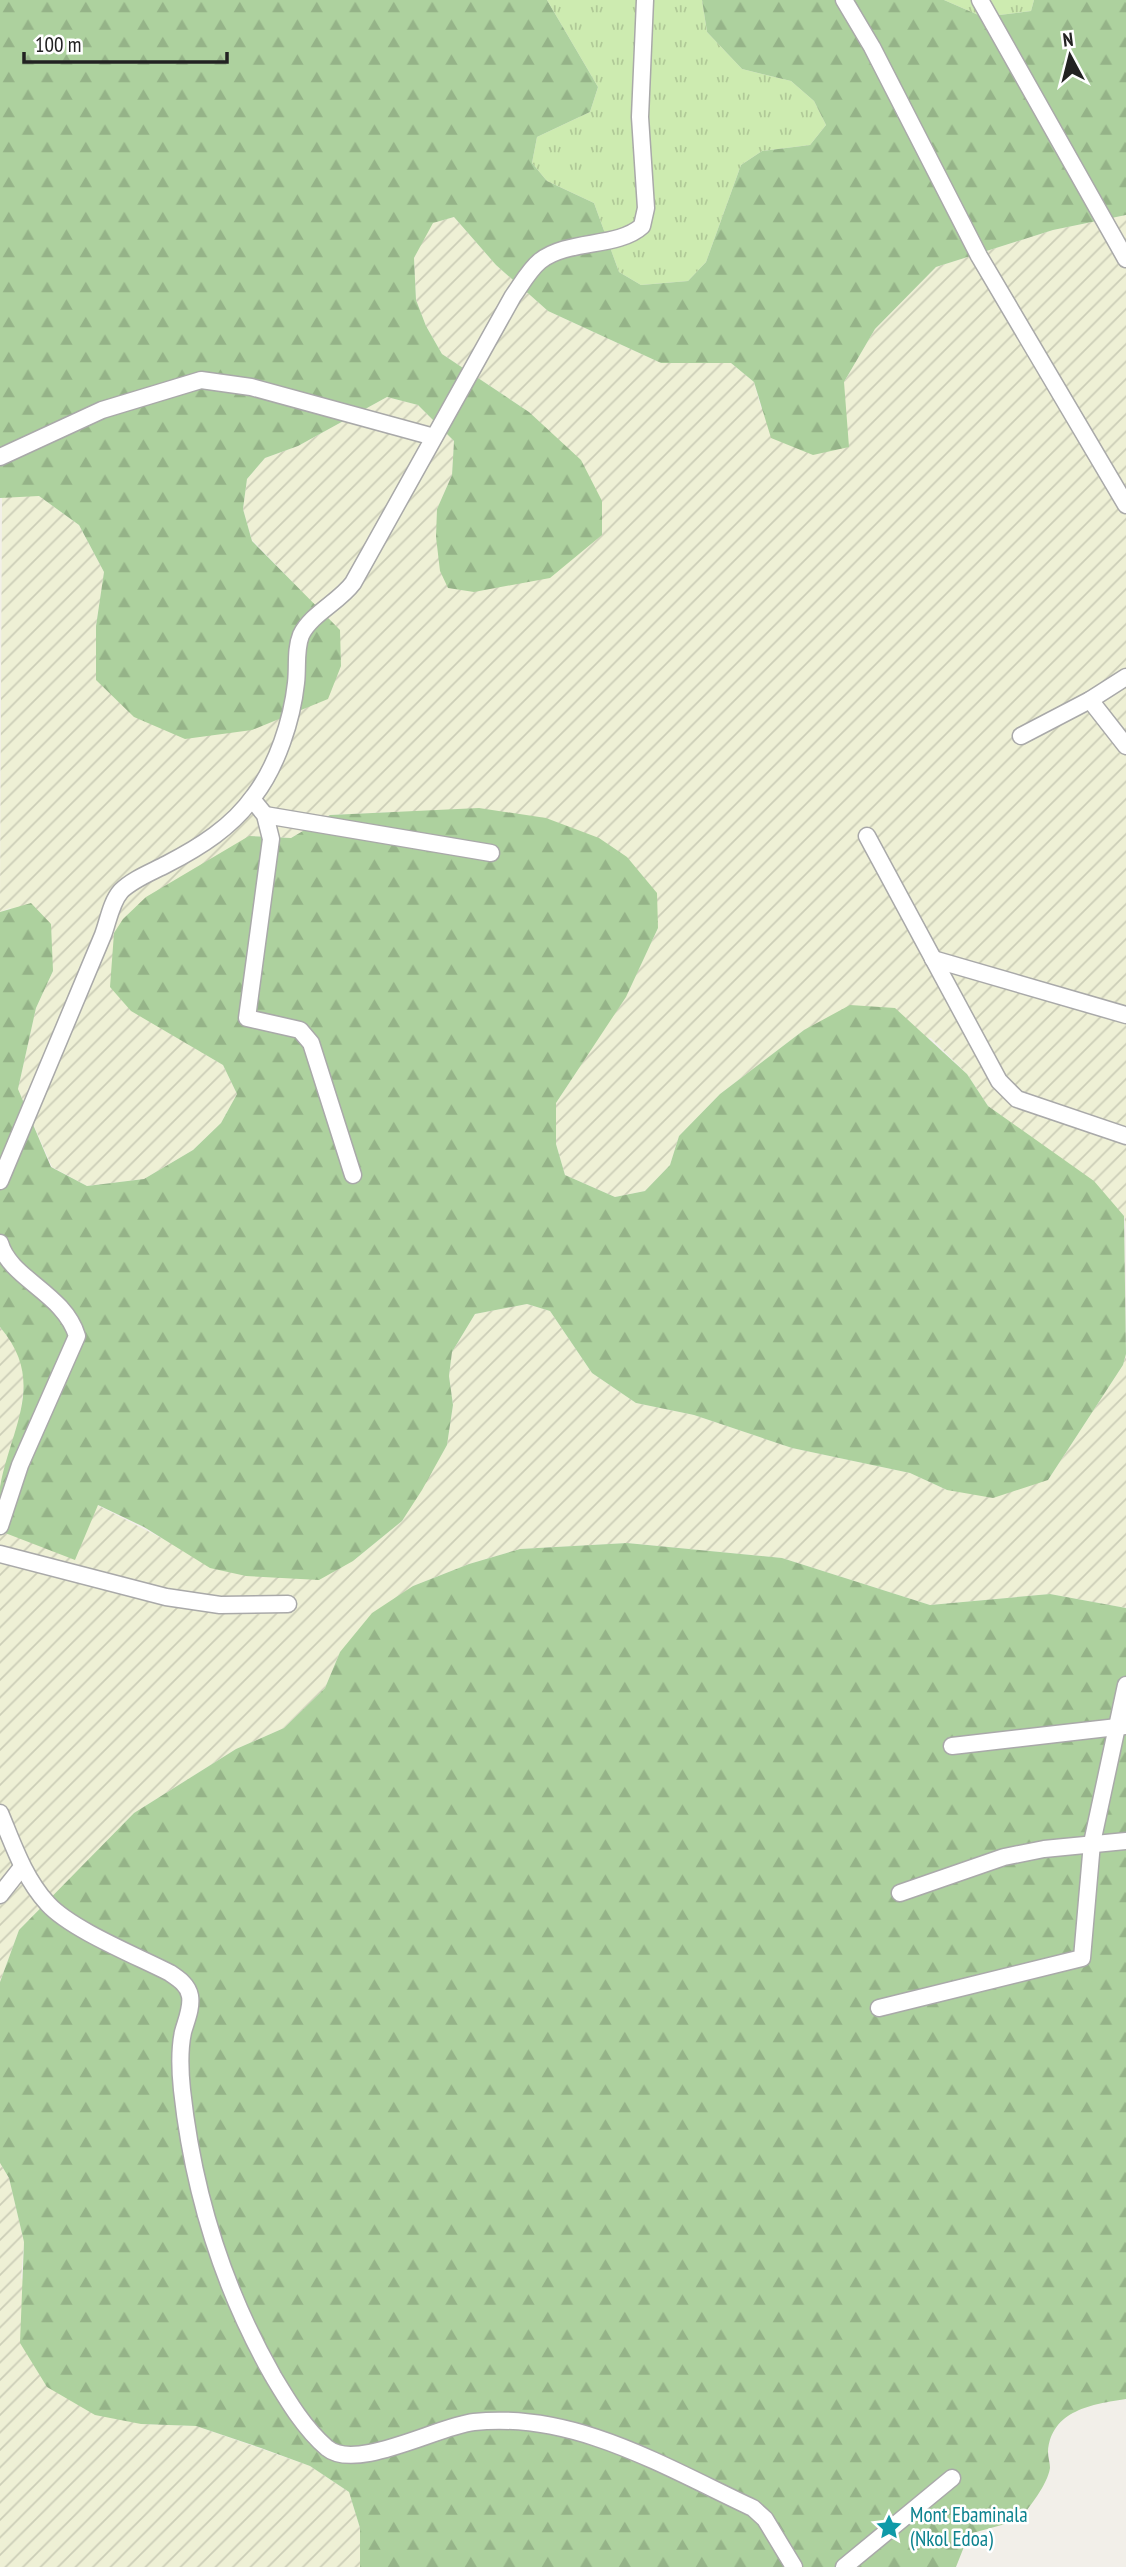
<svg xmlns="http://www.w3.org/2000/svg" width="1126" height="2567" viewBox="0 0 1126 2567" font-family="'PT Sans Narrow',sans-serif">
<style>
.farmland{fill:url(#farmland-furrows)}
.grass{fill:url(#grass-tufts)}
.forest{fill:url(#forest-firs)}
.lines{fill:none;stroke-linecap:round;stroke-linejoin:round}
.minor-casing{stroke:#a9a9a9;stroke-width:19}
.minor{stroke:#fff;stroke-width:16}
.labels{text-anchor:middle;stroke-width:5;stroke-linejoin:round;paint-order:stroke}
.culture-label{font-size:21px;fill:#0d838f;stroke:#fff;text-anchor:start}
</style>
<defs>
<pattern id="farmland-furrows" width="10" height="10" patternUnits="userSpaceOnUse" patternTransform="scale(1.75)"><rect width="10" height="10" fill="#eef0d5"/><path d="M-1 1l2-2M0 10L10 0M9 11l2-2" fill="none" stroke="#ccceb7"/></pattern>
<pattern id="grass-tufts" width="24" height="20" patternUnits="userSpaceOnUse" patternTransform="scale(1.75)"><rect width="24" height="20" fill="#cdebb0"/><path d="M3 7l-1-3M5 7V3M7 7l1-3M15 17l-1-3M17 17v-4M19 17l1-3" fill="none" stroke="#b0c997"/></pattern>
<pattern id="forest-firs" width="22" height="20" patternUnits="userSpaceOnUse" patternTransform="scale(1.75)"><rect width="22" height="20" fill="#add19e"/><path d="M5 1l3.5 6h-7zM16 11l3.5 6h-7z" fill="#95b388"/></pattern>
</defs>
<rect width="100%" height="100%" fill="#f2efe9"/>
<g class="farmland">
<path d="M 1126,215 L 1126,1226 L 1124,1216 L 1030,1137 L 988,1106 L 967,1074 L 931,1038 L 804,1030 L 720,1094 L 679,1136 L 670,1165 L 645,1191 L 615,1197 L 565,1175 L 556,1144 L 556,1103 L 626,996 L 658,928 L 392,812 L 330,815 L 291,838 L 249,836 L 166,1031 L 223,1065 L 237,1094 L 221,1123 L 193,1150 L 144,1179 L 87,1186 L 52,1167 L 18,1089 L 36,1008 L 53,971 L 10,908 L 0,912 L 2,496 L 39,496 L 79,525 L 104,572 L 96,626 L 306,596 L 252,540 L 243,509 L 247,479 L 265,458 L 298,446 L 387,397 L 418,405 L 454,441 L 452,475 L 437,509 L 553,436 L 529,412 L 442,354 L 426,326 L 416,300 L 414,258 L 432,223 L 454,217 L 496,265 L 548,311 L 661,363 L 731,363 L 754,382 L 761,408 L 844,382 L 875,329 L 936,267 L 1053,230 Z"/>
<path d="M 527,1304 L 550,1311 L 592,1373 L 636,1403 L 694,1415 L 792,1448 L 910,1473 L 947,1490 L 1048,1480 L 1123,1365 L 1126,1354 L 1126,1608 L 1050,1594 L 930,1605 L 782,1558 L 627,1543 L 520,1549 L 469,1564 L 413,1586 L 340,1652 L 325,1688 L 284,1728 L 236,1749 L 134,1813 L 19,1930 L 0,1982 L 0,1531 L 97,1505 L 177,1546 L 353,1561 L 402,1521 L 447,1445 L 453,1405 L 449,1376 L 452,1352 L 475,1314 Z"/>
<path d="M 0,1327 L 16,1346 L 25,1377 L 19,1425 L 0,1488 Z"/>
<path d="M 0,2163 L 9,2178 L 24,2242 L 21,2278 L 141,2424 L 196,2426 L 310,2466 L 349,2492 L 360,2528 L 360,2567 L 0,2567 Z"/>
</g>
<g class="grass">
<path d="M 547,0 L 702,0 L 707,32 L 742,69 L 791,81 L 814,101 L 826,125 L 810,145 L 762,151 L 741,165 L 706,262 L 688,281 L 641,285 L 619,272 L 594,203 L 547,181 L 532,163 L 537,137 L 590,112 L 598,87 Z"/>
<path d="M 944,0 L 1034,0 L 1031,11 L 983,17 Z"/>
</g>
<g class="forest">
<path d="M 0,0 L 547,0 L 598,87 L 590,112 L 537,137 L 532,163 L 547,181 L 594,203 L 619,272 L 641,285 L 688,281 L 706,262 L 741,165 L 762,151 L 810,145 L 826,125 L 814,101 L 791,81 L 742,69 L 707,32 L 702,0 L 944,0 L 983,17 L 1031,11 L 1034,0 L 1126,0 L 1126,215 L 1053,230 L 936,267 L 875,329 L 844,382 L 849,447 L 813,455 L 771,438 L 754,382 L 731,363 L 661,363 L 548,311 L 496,265 L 454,217 L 433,223 L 414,258 L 416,300 L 426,326 L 442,354 L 529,412 L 581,460 L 602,501 L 602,535 L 550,578 L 474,592 L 448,588 L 440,571 L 436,537 L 437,509 L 452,475 L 454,441 L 418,405 L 387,397 L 298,446 L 265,458 L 247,479 L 243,509 L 252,541 L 340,630 L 341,666 L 328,699 L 252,730 L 185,739 L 134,717 L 96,680 L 96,626 L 104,572 L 79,525 L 39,496 L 0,498 Z"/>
<path d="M 479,808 L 546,818 L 599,838 L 627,857 L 657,893 L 658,928 L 626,997 L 556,1103 L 556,1144 L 565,1175 L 615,1197 L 645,1191 L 670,1165 L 679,1136 L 720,1094 L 804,1030 L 850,1005 L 895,1008 L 967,1074 L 988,1106 L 1094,1181 L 1124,1216 L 1126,1354 L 1123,1365 L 1048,1480 L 993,1498 L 947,1490 L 910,1473 L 792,1448 L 694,1415 L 636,1403 L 592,1373 L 550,1311 L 527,1304 L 475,1314 L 452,1352 L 449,1376 L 453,1405 L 447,1445 L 422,1490 L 402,1521 L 353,1561 L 319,1580 L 246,1576 L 210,1568 L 144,1527 L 98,1505 L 75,1560 L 0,1531 C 0,1517 0,1501 0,1487 C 11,1427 47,1382 0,1327 L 0,912 L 31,903 L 51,924 L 53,971 L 36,1008 L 18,1089 L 51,1167 L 87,1186 L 144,1179 L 193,1150 L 221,1123 L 237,1094 L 223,1065 L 131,1011 L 110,987 L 114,933 L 123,919 L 146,897 L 249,836 L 291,838 L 330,815 Z"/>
<path d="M 627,1543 L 782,1558 L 930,1605 L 1050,1594 L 1126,1608 L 1126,2399 C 1093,2404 1051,2410 1048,2452 C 1048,2457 1050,2463 1050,2468 C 1047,2486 1030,2505 1020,2520 L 969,2534 L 956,2567 L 360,2567 L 360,2528 L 349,2492 L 310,2466 L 261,2448 L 196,2426 L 141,2424 L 95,2415 L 47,2387 L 20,2343 L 24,2242 L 9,2178 L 0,2163 L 0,1982 L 19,1930 L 134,1813 L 236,1749 L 284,1728 L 325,1688 L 340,1652 L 372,1613 L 413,1586 L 469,1564 L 520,1549 Z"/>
</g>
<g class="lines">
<g class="minor-casing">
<g id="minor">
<path d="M 844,0 L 872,47 L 979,256 L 1126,505"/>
<path d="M 980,0 L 1126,259"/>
<path d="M 0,457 L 102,410 L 201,380 L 251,387 L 434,437"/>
<path d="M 1090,700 L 1126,746"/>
<path d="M 1021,736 L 1090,700 L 1126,677"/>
<path d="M 252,799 L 265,815 L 271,839 L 247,1018 L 300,1030 L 311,1043 L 353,1175"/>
<path d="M 265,815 L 491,853"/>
<path d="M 867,836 L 999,1081 L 1017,1099 L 1126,1136"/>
<path d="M 933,959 L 1126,1015"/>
<path d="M 0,1181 L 103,935 C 108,922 111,902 121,891 C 133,879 152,872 167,864 C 200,847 232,827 254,796 C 277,766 292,720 296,683 C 298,667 295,650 301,635 C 311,614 339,602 353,583 L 513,296 C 521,285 529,270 540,261 C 568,239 618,248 642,226 L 646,208 L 640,117 L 645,0"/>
<path d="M 0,1243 C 10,1279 64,1293 77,1336 L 20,1465 L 0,1526"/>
<path d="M 0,1554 L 166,1597 L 220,1605 L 288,1604"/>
<path d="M 952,1746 L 1126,1726"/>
<path d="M 0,1813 C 13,1844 24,1878 48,1904 C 72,1930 137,1956 170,1973 C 179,1979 188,1985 190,1996 C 192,2008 186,2021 183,2032 C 179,2051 180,2071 182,2090 C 193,2191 223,2288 273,2376 C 288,2401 304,2428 327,2448 C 356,2472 438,2426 474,2422 C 574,2411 665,2467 753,2508 L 765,2519 L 794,2567"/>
<path d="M 900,1893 L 1004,1857 L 1044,1849 L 1126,1841"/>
<path d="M 0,1895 L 22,1867"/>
<path d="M 879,2008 L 1082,1958 L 1092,1843 L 1126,1685"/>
<path d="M 844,2567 L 952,2478"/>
</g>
</g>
<use href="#minor" class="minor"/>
</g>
<defs>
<g id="sight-bare" transform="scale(2.1)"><path d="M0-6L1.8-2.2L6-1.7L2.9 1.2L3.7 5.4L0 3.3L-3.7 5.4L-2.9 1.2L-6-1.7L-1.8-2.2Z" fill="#0f9aa8" stroke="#fff" stroke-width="2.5" paint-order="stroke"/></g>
</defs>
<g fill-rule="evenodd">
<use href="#sight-bare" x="889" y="2527"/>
</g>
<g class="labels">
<g class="culture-label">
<text x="910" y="2522">Mont Ebaminala<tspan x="910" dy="24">(Nkol Edoa)</tspan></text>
</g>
</g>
<g transform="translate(1070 56) rotate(353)" stroke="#ffffff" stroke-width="5" paint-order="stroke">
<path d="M0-5L12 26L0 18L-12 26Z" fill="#222222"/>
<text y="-10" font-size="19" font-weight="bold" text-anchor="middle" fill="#222222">N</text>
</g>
<path d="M24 52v10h203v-10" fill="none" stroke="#222222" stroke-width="3.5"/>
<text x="35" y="52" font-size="21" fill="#222222" stroke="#ffffff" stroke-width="5" paint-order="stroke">100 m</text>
</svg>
